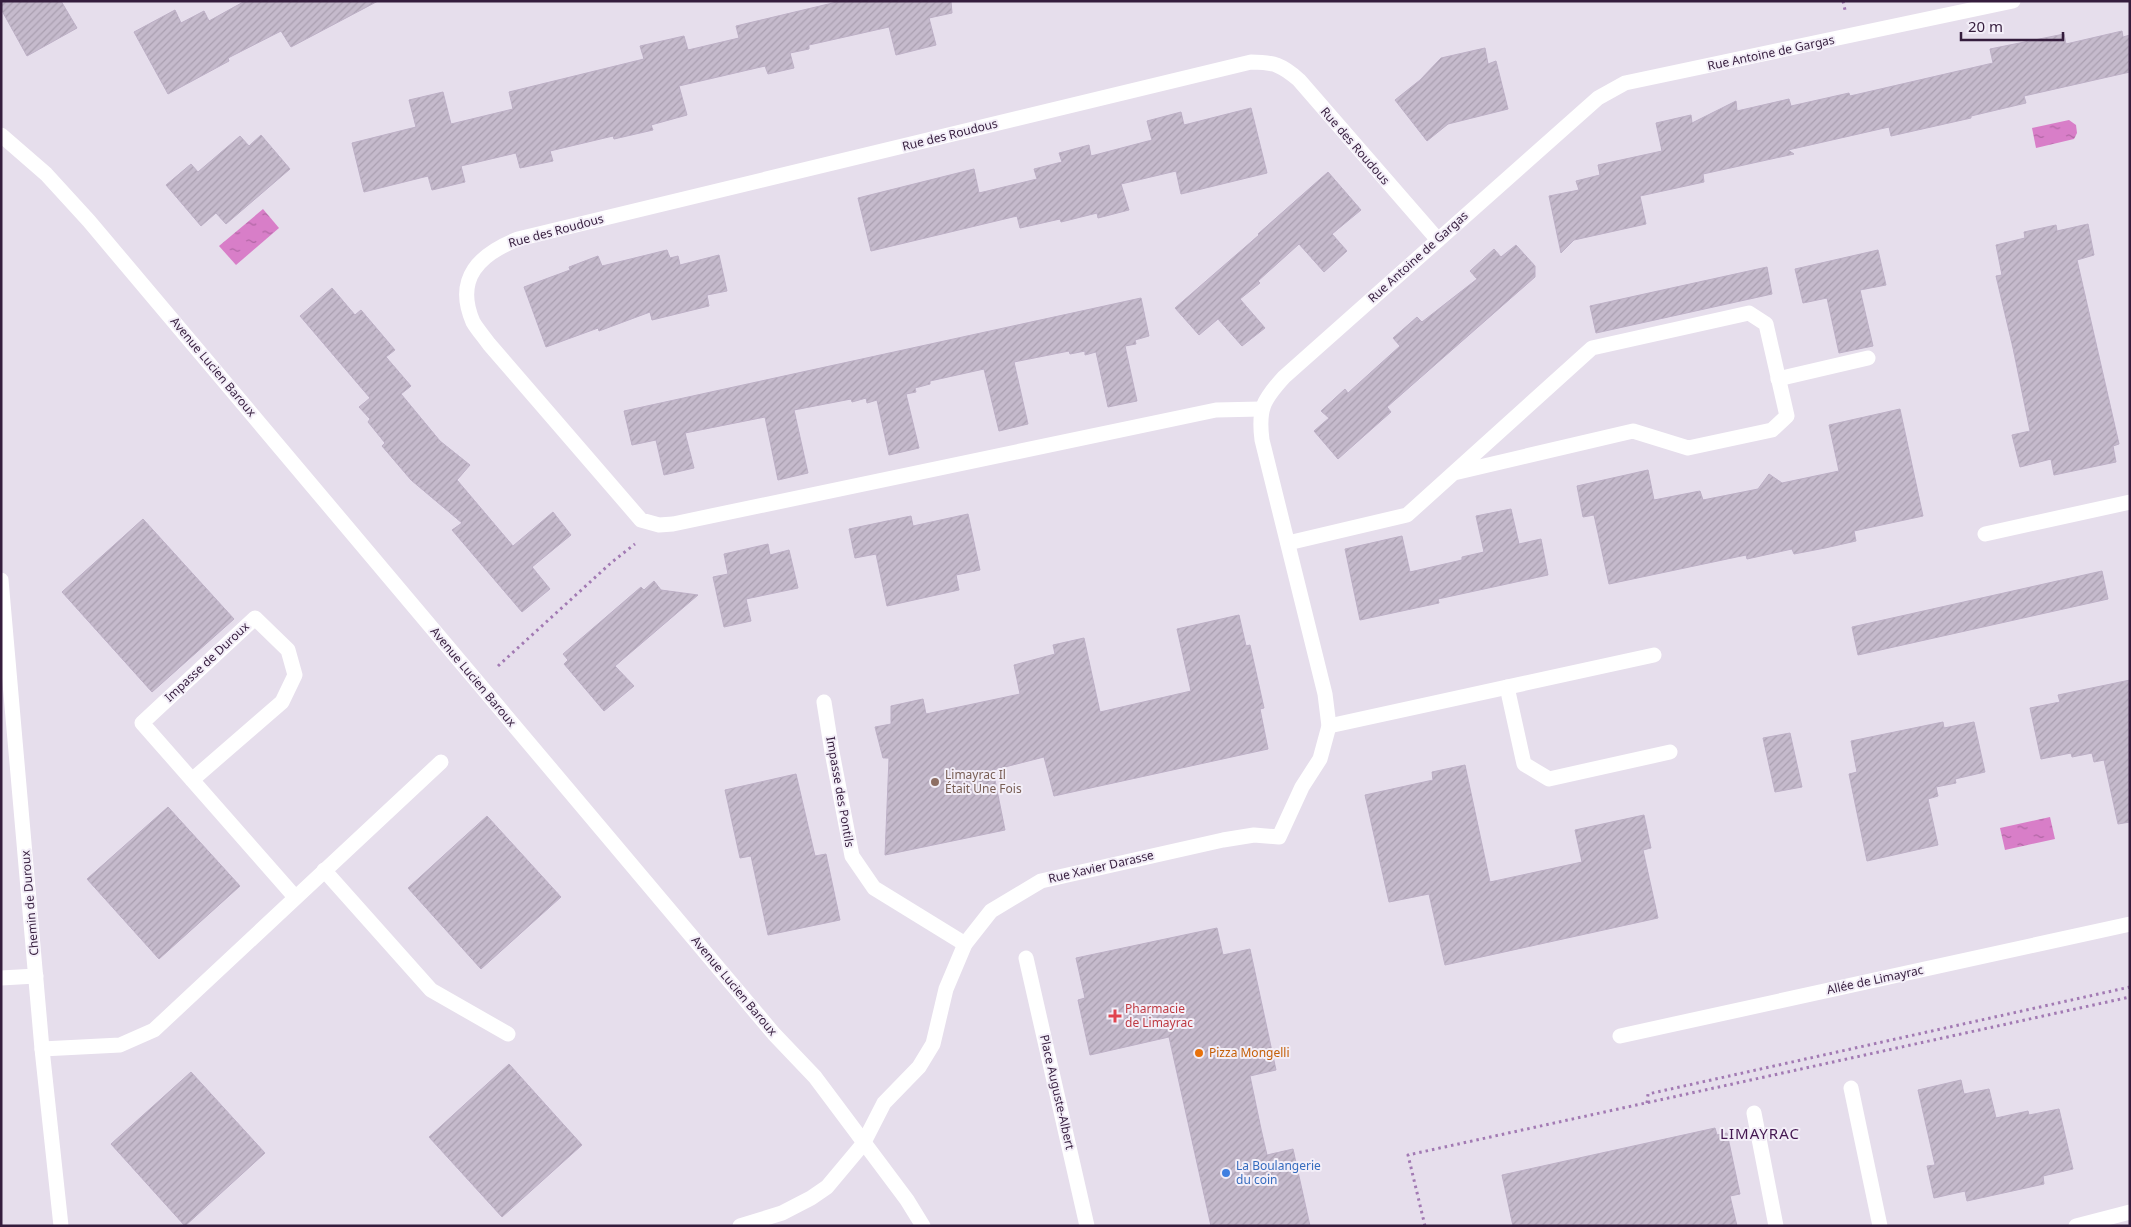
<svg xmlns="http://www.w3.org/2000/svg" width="2131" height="1227" viewBox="0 0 2131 1227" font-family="'Noto Sans',sans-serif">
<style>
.water{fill:url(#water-ripples)}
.building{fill:url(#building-hatch);stroke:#bdb0c6}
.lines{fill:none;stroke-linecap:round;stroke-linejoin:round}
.path{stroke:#a27ab3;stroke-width:3;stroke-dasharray:2.5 4;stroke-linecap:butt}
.minor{stroke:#fff;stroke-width:15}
.education-dot{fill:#8d6e63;stroke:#f3eef8;stroke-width:2}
.health-dot{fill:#e0444e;stroke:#f3eef8;stroke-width:2}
.food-dot{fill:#e8710a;stroke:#f3eef8;stroke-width:2}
.shop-dot{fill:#3f7fe0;stroke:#f3eef8;stroke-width:2}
.labels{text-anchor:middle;stroke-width:4;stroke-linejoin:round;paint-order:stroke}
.street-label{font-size:12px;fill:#351d3d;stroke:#f3eef8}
.education-label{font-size:12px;fill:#785e54;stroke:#f3eef8;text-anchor:start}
.health-label{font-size:12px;fill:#be3a42;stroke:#f3eef8;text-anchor:start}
.food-label{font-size:12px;fill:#c56008;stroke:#f3eef8;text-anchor:start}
.shop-label{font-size:12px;fill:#366cbe;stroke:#f3eef8;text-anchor:start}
.quarter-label{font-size:15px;letter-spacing:1px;fill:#441751;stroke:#f3eef8}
</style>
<defs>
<pattern id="water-ripples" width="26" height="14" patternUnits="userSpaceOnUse" patternTransform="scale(1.25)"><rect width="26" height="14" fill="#d87ec8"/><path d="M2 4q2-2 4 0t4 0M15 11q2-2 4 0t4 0" fill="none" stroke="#b067a4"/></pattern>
<pattern id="building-hatch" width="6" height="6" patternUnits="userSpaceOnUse" patternTransform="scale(1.25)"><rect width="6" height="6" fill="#c5bacc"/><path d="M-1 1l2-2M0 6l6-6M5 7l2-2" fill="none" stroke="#aa9fb0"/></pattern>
</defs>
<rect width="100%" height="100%" fill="#e6deec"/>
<g class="water">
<path d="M 2069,120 L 2076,125 L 2077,133 L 2074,139 L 2036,148 L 2032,128 Z"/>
<path d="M 263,209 L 279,228 L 236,265 L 219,246 Z"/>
<path d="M 2050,817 L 2055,839 L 2005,850 L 2000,828 Z"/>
</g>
<g class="building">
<path d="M 1,1 L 61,1 L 77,28 L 27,56 L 1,9 Z"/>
<path d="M 245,1 L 378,1 L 291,47 L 281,31 L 228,58 L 229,61 L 168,94 L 134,32 L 175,10 L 181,23 L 204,11 L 209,21 Z"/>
<path d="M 841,1 L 951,1 L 952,13 L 929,18 L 936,45 L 896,55 L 889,27 L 809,45 L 809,49 L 790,53 L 794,68 L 768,74 L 765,66 L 679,86 L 687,115 L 651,125 L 653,130 L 614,139 L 613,136 L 550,151 L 553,161 L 520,168 L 516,153 L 461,166 L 465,182 L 432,190 L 428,176 L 364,192 L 352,143 L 416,127 L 409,100 L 443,92 L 451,124 L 513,109 L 509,92 L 644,59 L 640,46 L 684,36 L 688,50 L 739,38 L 736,26 Z"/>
<path d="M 2122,31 L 2123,37 L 2130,35 L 2130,72 L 2024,96 L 2026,103 L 1971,116 L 1971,118 L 1891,136 L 1889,127 L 1788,150 L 1794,154 L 1703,174 L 1704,182 L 1640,196 L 1646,224 L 1574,240 L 1561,253 L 1549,196 L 1579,190 L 1576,181 L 1600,175 L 1598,165 L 1662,151 L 1656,123 L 1691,115 L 1692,123 L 1736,101 L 1737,111 L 1789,99 L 1791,106 L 1849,93 L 1850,96 L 1993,63 L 1990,49 L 2064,34 L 2066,44 Z"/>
<path d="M 1485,48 L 1488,64 L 1496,61 L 1508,109 L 1448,124 L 1427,141 L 1395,100 L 1420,80 L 1441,58 Z"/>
<path d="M 1251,108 L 1267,173 L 1181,194 L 1176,171 L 1121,184 L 1129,210 L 1098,218 L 1097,213 L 1061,222 L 1060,219 L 1020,228 L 1017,216 L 871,251 L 858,198 L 974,169 L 979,193 L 1037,179 L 1034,169 L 1062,162 L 1059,153 L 1089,145 L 1091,156 L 1152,140 L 1147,121 L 1181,112 L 1184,125 Z"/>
<path d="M 261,135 L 290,169 L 226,224 L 216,213 L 201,226 L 166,185 L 191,164 L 198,172 L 240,136 L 249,146 Z"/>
<path d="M 1328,172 L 1361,210 L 1332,234 L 1347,251 L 1324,272 L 1299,244 L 1258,281 L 1260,283 L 1240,299 L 1265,328 L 1242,346 L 1218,319 L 1199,335 L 1175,308 L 1259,235 L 1258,234 Z"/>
<path d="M 2088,224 L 2094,255 L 2077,260 L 2119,444 L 2113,446 L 2116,462 L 2054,475 L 2051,459 L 2020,467 L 2012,435 L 2030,431 L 2013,348 L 1996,276 L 2002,275 L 1996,245 L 2025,238 L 2024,232 L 2056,225 L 2057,231 Z"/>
<path d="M 1516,245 L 1535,266 L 1535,277 L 1387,407 L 1391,412 L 1338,459 L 1314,431 L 1329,418 L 1321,411 L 1345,389 L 1348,393 L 1400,346 L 1393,338 L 1417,317 L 1422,322 L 1477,279 L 1470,271 L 1494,249 L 1501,257 Z"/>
<path d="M 667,250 L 670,258 L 678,256 L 680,265 L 719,255 L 727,291 L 707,295 L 709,306 L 652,320 L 650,312 L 599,331 L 598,328 L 546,347 L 524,287 L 570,270 L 569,267 L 598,256 L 602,266 Z"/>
<path d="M 1878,250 L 1886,285 L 1860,290 L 1873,346 L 1839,353 L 1827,298 L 1803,303 L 1795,269 Z"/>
<path d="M 1767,267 L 1772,294 L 1596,333 L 1590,306 Z"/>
<path d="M 332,288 L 355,315 L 361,310 L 395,350 L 386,357 L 411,386 L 401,394 L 440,441 L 470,465 L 457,480 L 513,546 L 553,512 L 571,535 L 532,567 L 550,589 L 522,612 L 452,530 L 462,523 L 411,480 L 382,446 L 385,443 L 368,422 L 370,419 L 359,407 L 370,398 L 300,316 Z"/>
<path d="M 1141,298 L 1149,336 L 1135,340 L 1136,344 L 1125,346 L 1137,401 L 1108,407 L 1096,352 L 1085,355 L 1085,351 L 1070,354 L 1069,351 L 1014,362 L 1028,424 L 999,431 L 984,369 L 930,381 L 930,384 L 915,388 L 916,392 L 906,394 L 919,448 L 889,455 L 877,400 L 867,403 L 866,398 L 852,402 L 851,399 L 794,410 L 808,473 L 778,480 L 765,417 L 685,433 L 694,468 L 664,475 L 656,440 L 632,445 L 624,411 Z"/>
<path d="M 1900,409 L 1923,516 L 1854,531 L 1856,541 L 1825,548 L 1794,554 L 1792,549 L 1747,559 L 1746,555 L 1609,584 L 1594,515 L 1583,517 L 1577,486 L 1648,470 L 1654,500 L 1700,491 L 1703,500 L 1758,489 L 1769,474 L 1782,483 L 1839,471 L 1829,425 Z"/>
<path d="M 1511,509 L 1519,544 L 1541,539 L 1548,575 L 1438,599 L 1439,603 L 1360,620 L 1345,549 L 1402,536 L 1410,572 L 1462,560 L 1462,557 L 1484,552 L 1476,516 Z"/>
<path d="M 968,514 L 980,570 L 956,575 L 959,590 L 887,606 L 876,554 L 855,558 L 849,529 L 911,516 L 913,526 Z"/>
<path d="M 143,519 L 234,619 L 152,692 L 62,592 Z"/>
<path d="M 768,544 L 770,555 L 789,550 L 798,588 L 746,599 L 751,621 L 724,627 L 713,577 L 728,574 L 724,554 Z"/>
<path d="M 2102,571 L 2108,599 L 1858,655 L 1852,627 Z"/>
<path d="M 654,581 L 661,590 L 698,595 L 615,666 L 634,686 L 604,711 L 564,664 L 568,660 L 563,654 L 641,587 L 644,590 Z"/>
<path d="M 1239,615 L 1246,646 L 1250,645 L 1264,708 L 1260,709 L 1268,749 L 1054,796 L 1044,757 L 993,770 L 1005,830 L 885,855 L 889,758 L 883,758 L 875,727 L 891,724 L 891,706 L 923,699 L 926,714 L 1020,694 L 1014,665 L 1055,654 L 1053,645 L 1084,638 L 1100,712 L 1191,691 L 1177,629 Z"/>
<path d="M 2130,680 L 2130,822 L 2118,824 L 2104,760 L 2094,762 L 2092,753 L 2072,757 L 2071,753 L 2041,759 L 2030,708 L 2060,702 L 2058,695 Z"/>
<path d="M 1943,722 L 1944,728 L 1974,722 L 1985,772 L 1955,779 L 1956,783 L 1936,787 L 1938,796 L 1928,799 L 1938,845 L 1867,861 L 1849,774 L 1857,772 L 1851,741 Z"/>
<path d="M 1790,733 L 1802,787 L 1775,792 L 1763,738 Z"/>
<path d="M 1465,765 L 1490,882 L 1582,862 L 1575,830 L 1644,815 L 1651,848 L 1643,850 L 1658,918 L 1445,965 L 1429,894 L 1389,902 L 1365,795 L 1433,780 L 1432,772 Z"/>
<path d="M 796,774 L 815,856 L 826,854 L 840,920 L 768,935 L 751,856 L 740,858 L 725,790 Z"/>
<path d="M 168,807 L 240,886 L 159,959 L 87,879 Z"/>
<path d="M 487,816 L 561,897 L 481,969 L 408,888 Z"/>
<path d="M 1217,928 L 1223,955 L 1250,949 L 1276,1070 L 1250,1076 L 1261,1129 L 1267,1155 L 1293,1149 L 1310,1226 L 1211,1226 L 1169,1037 L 1090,1055 L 1078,1000 L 1085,998 L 1076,958 Z"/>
<path d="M 509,1064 L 582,1145 L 502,1217 L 429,1137 Z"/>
<path d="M 191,1072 L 265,1153 L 185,1226 L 111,1144 Z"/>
<path d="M 1961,1080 L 1964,1094 L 1989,1089 L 1996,1118 L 2028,1111 L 2029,1115 L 2059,1109 L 2073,1169 L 2043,1176 L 2044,1184 L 1967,1201 L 1965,1191 L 1934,1198 L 1927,1166 L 1935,1165 L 1918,1090 Z"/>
<path d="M 1715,1128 L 1717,1135 L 1727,1133 L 1740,1194 L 1730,1196 L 1737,1226 L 1513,1226 L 1502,1175 Z"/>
</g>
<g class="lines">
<g class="path">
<path d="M 1843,1 L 1845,10"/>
<path d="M 498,666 L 612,562 L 635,544"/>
<path d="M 1647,1103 L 1648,1094 L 2130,987"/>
<path d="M 1425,1226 L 1408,1155 L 2130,997"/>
</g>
<g class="minor">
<path d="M 1,135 L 46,174 L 89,221 L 774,1034 L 815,1077 L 907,1200 L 923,1226"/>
<path d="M 1778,379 L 1868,358"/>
<path d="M 1261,409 L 1216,410 L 673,524 L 659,525 L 641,520 L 489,344 C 484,337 477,329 473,322 C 454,278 480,254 518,239 L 1251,62 C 1274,62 1282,65 1299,80 L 1438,240"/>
<path d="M 1985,534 L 2130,502"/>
<path d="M 1288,543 L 1407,515 L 1592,348 L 1749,313 L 1766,324 L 1787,416 L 1772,430 L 1688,448 L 1633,431 L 1454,473"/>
<path d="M 1,580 L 42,1049 L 61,1226"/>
<path d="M 1507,687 L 1524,764 L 1549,779 L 1670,752"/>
<path d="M 824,702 L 832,752 L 852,856 L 874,888 L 965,944"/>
<path d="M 1329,726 L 1654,655"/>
<path d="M 192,780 L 282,702 L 295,675 L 288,650 L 255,618 L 142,723 L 295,897"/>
<path d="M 324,870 L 431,990 L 508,1034"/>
<path d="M 1026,958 L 1087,1226"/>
<path d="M 1,978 L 36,976"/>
<path d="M 1620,1036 L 2130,924"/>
<path d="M 42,1049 L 120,1045 L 154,1030 L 441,762"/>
<path d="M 1851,1088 L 1880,1226"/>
<path d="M 1754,1113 L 1776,1226"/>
<path d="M 740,1226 L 782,1213 L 811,1198 L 827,1187 L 863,1144 L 884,1103 L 919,1067 L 933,1044 L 946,989 L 965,944 L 991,911 L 1041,881 L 1223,840 L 1254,835 L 1279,837 L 1302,787 L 1320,759 L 1329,726 L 1325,694 L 1262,440 C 1258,409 1263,400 1284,377 L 1598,98 L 1625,83 L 2013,1"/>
<path d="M 2076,1226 L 2130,1212"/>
</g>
</g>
<circle class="education-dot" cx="935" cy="782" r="5"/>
<path class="health-dot" d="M1112.5 1008.5h5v5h5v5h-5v5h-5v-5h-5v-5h5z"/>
<circle class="food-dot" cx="1199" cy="1053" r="5"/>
<circle class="shop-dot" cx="1226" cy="1173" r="5"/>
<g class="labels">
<g class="street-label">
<text transform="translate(1771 53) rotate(-12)" y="4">Rue Antoine de Gargas</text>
<text transform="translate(950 135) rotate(-14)" y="4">Rue des Roudous</text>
<text transform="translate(1355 146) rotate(49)" y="4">Rue des Roudous</text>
<text transform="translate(556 231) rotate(-15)" y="4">Rue des Roudous</text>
<text transform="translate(1418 257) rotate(-42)" y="4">Rue Antoine de Gargas</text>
<text transform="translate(213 367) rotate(50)" y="4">Avenue Lucien Baroux</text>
<text transform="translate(207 662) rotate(-43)" y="4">Impasse de Duroux</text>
<text transform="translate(473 677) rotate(50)" y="4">Avenue Lucien Baroux</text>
<text transform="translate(840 792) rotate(80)" y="4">Impasse des Pontils</text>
<text transform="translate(1101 867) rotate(-13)" y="4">Rue Xavier Darasse</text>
<text transform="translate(30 903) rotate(-95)" y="4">Chemin de Duroux</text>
<text transform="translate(1875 980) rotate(-12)" y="4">Allée de Limayrac</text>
<text transform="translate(734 986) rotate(50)" y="4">Avenue Lucien Baroux</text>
<text transform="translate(1057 1092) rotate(77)" y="4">Place Auguste-Albert</text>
</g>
<g class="education-label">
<text x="945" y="779">Limayrac Il<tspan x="945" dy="14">Était Une Fois</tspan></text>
</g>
<g class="health-label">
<text x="1125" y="1013">Pharmacie<tspan x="1125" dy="14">de Limayrac</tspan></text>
</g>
<g class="food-label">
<text x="1209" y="1057">Pizza Mongelli</text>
</g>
<g class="shop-label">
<text x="1236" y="1170">La Boulangerie<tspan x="1236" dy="14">du coin</tspan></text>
</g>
<g class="quarter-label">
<text x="1760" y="1139">LIMAYRAC</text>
</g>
</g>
<rect width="2131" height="1227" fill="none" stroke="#351d3d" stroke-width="5"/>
<path d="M1961 32v8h102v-8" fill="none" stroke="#351d3d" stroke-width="2.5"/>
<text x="1968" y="32" font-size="15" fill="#351d3d" stroke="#f3eef8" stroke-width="4" paint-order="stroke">20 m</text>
</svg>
